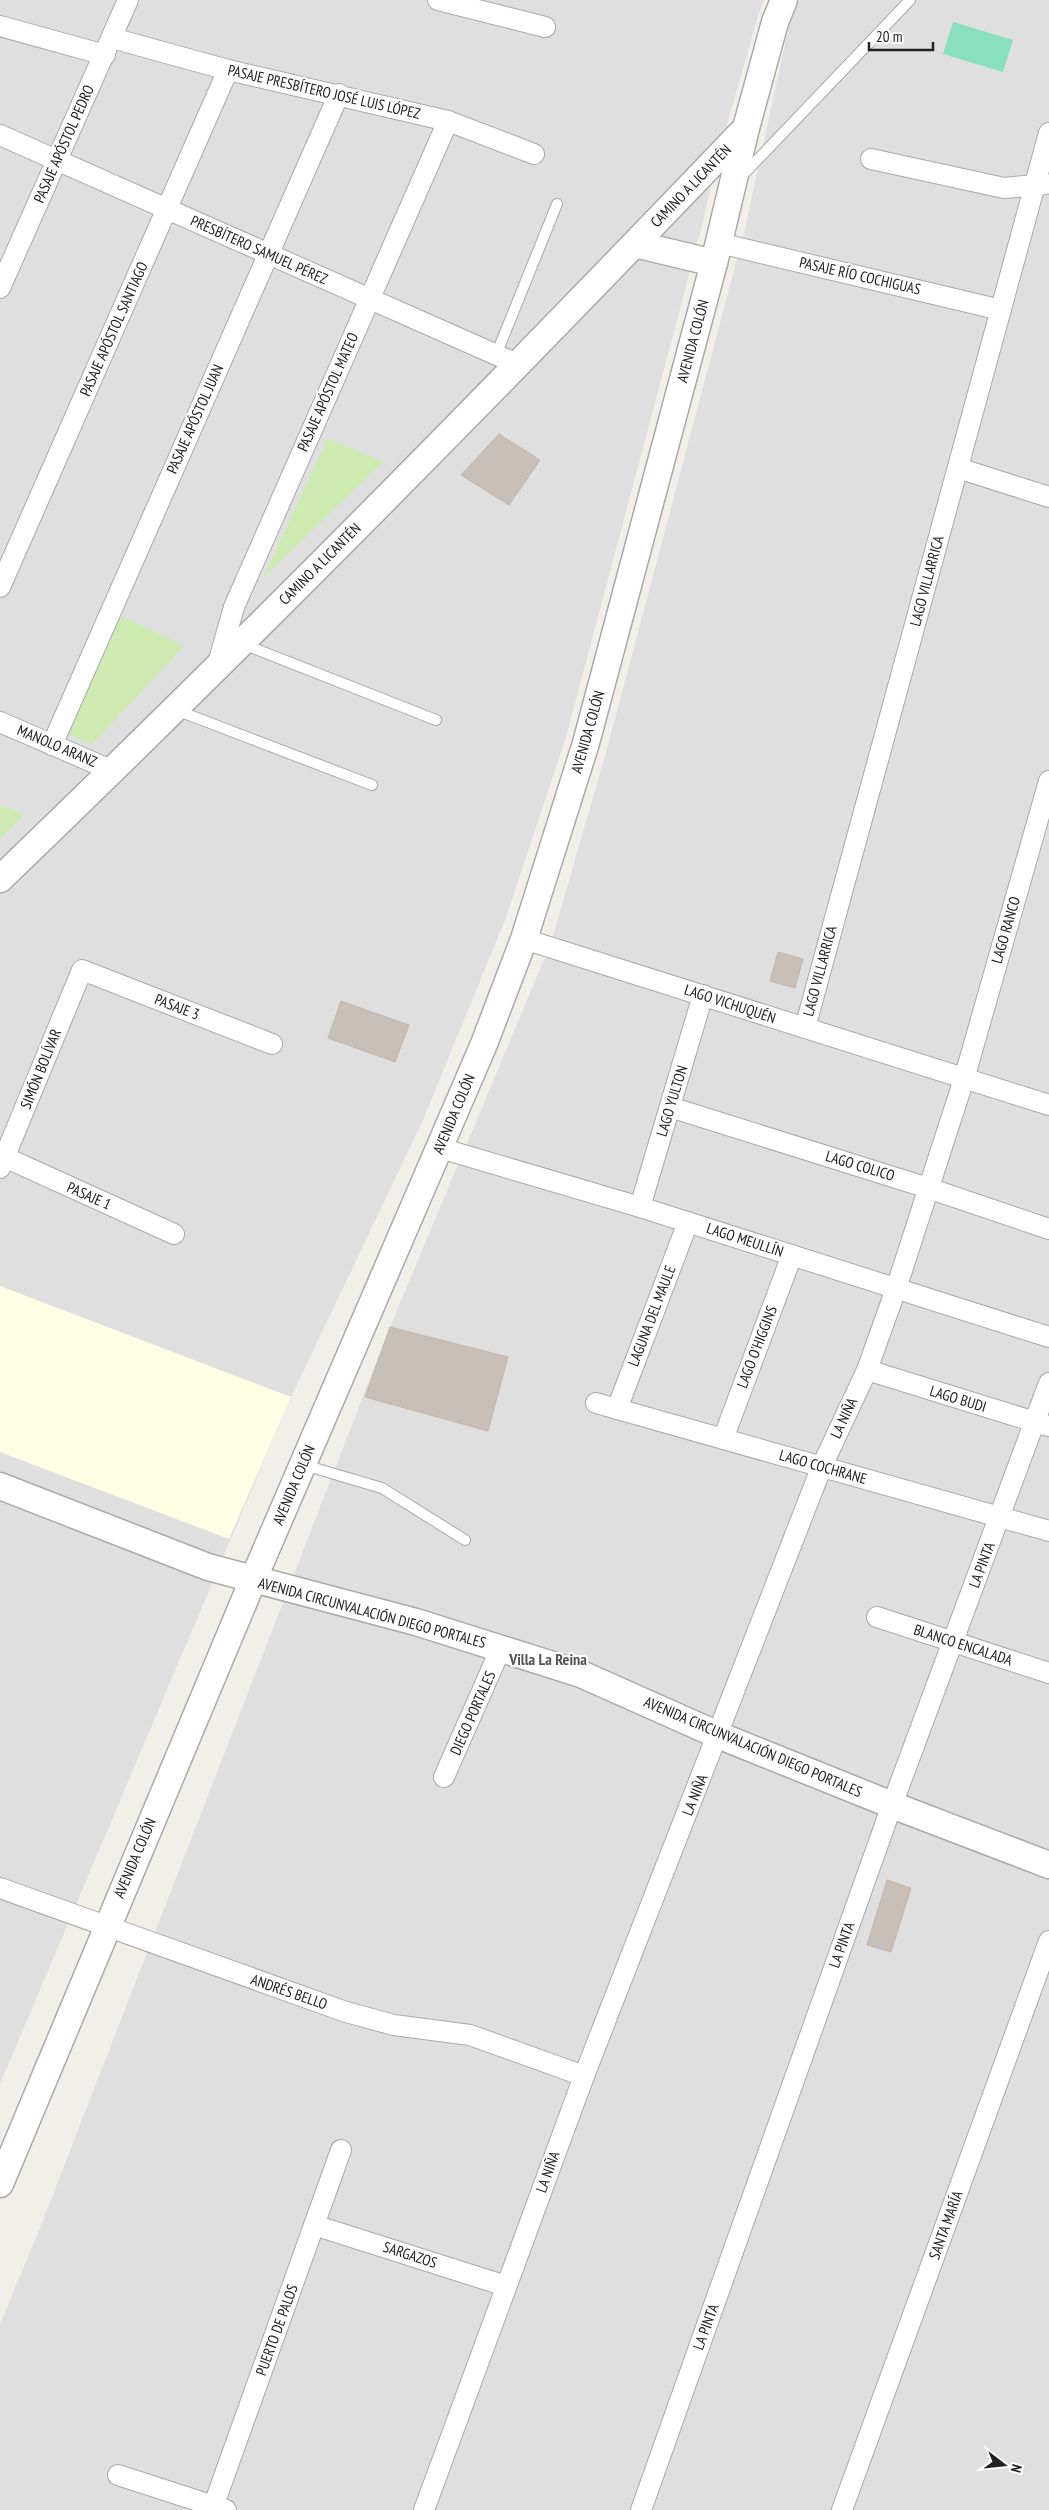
<svg xmlns="http://www.w3.org/2000/svg" width="1049" height="2510" viewBox="0 0 1049 2510" font-family="'PT Sans Narrow',sans-serif">
<style>
.residential{fill:#e0dfdf}
.education{fill:#ffffe5}
.grass{fill:#cdebb0}
.pitch{fill:#88e0be}
.building{fill:#c7bfb8;stroke:#c4b6ab}
.lines{fill:none;stroke-linecap:round;stroke-linejoin:round}
.service-casing{stroke:#a9a9a9;stroke-width:12}
.minor-casing{stroke:#a9a9a9;stroke-width:22}
.tertiary-casing{stroke:#a9a9a9;stroke-width:29}
.service{stroke:#fff;stroke-width:10}
.minor{stroke:#fff;stroke-width:20}
.tertiary{stroke:#fff;stroke-width:26}
.labels{text-anchor:middle;stroke-width:4.5;stroke-linejoin:round;paint-order:stroke}
.street-label{font-size:15px;fill:#222;stroke:#fff}
.neighbourhood-label{font-size:16px;font-weight:bold;fill:#555;stroke:#fff}
</style>
<rect width="100%" height="100%" fill="#f2efe9"/>
<g class="residential">
<path d="M 0,0 L 764,0 L 758,16 L 716,163 L 703,222 L 566,737 L 505,920 L 423,1120 L 291,1397 L 0,2084 Z"/>
<path d="M 800,0 L 1049,0 L 1049,2510 L 0,2510 L 0,2324 L 42,2223 L 390,1327 L 551,943 L 607,749 L 744,233 L 789,26 Z"/>
</g>
<path class="education" d="M 0,1286 L 291,1397 L 229,1539 L 0,1452 Z"/>
<g class="grass">
<path d="M 328,438 L 383,462 L 263,578 Z"/>
<path d="M 122,616 L 184,646 L 92,744 L 65,733 Z"/>
<path d="M 0,805 L 24,815 L 0,839 Z"/>
</g>
<path class="pitch" d="M 953,22 L 1013,40 L 1003,72 L 943,54 Z"/>
<g class="building">
<path d="M 499,434 L 540,460 L 509,505 L 461,475 Z"/>
<path d="M 778,952 L 803,959 L 795,988 L 770,981 Z"/>
<path d="M 341,1001 L 409,1025 L 395,1062 L 328,1038 Z"/>
<path d="M 390,1327 L 508,1357 L 488,1431 L 365,1397 Z"/>
<path d="M 887,1880 L 911,1888 L 891,1952 L 867,1945 Z"/>
</g>
<g class="lines">
<g class="service-casing">
<g id="service">
<path d="M 740,178 L 910,0"/>
<path d="M 496,355 L 557,204"/>
<path d="M 243,644 L 436,720"/>
<path d="M 176,710 L 372,785"/>
<path d="M 304,1465 L 382,1488 L 465,1540"/>
</g>
</g>
<g class="minor-casing">
<g id="minor">
<path d="M 438,0 L 545,27"/>
<path d="M 0,26 L 105,55"/>
<path d="M 112,38 L 228,70 L 448,121 L 534,154"/>
<path d="M 0,135 L 517,364"/>
<path d="M 871,159 L 1004,188 L 1046,184"/>
<path d="M 719,243 L 1001,310"/>
<path d="M 0,288 L 128,0"/>
<path d="M 958,468 L 1049,497"/>
<path d="M 0,587 L 228,70"/>
<path d="M 217,667 L 234,607 L 448,121"/>
<path d="M 0,722 L 113,771"/>
<path d="M 52,745 L 339,94"/>
<path d="M 524,939 L 1049,1105"/>
<path d="M 805,1028 L 1049,133"/>
<path d="M 670,1107 L 928,1188 L 1049,1229"/>
<path d="M 440,1148 L 640,1207 L 1049,1337"/>
<path d="M 0,1155 L 174,1234"/>
<path d="M 0,1168 L 82,970 L 272,1044"/>
<path d="M 640,1207 L 703,995"/>
<path d="M 867,1370 L 1048,1426"/>
<path d="M 596,1403 L 1049,1531"/>
<path d="M 617,1409 L 688,1222"/>
<path d="M 723,1439 L 792,1255"/>
<path d="M 877,1617 L 1049,1673"/>
<path d="M 444,1777 L 501,1648"/>
<path d="M 0,1888 L 346,2012 L 394,2025 L 470,2035 L 584,2076"/>
<path d="M 314,2225 L 506,2286"/>
<path d="M 118,2475 L 226,2510"/>
<path d="M 212,2510 L 341,2150"/>
<path d="M 424,2510 L 584,2076 L 822,1466 L 867,1370 L 896,1289 L 964,1079 L 1049,781"/>
<path d="M 641,2510 L 892,1805 L 1049,1383"/>
<path d="M 842,2510 L 1049,1941"/>
</g>
</g>
<g class="tertiary-casing">
<g id="tertiary">
<path d="M 635,244 L 714,263"/>
<path d="M 0,879 C 254,635 502,383 746,128"/>
<path d="M 0,1486 L 208,1567 L 416,1622 L 581,1674 L 718,1735 L 892,1805 L 1049,1865"/>
<path d="M 0,2184 L 253,1580 L 484,1044 L 524,939 L 586,743 L 714,263 L 746,128 L 775,22 L 784,0"/>
</g>
</g>
<use href="#service" class="service"/>
<use href="#minor" class="minor"/>
<use href="#tertiary" class="tertiary"/>
</g>
<g class="labels">
<g class="street-label">
<text transform="translate(324 92) rotate(13)" y="5">PASAJE PRESBÍTERO JOSÉ LUIS LÓPEZ</text>
<text transform="translate(64 144) rotate(-66)" y="5">PASAJE APÓSTOL PEDRO</text>
<text transform="translate(691 186) rotate(-46)" y="5">CAMINO A LICANTÉN</text>
<text transform="translate(259 250) rotate(24)" y="5">PRESBÍTERO SAMUEL PÉREZ</text>
<text transform="translate(860 276) rotate(13)" y="5">PASAJE RÍO COCHIGUAS</text>
<text transform="translate(114 329) rotate(-66)" y="5">PASAJE APÓSTOL SANTIAGO</text>
<text transform="translate(693 341) rotate(-75)" y="5">AVENIDA COLÓN</text>
<text transform="translate(328 392) rotate(-66)" y="5">PASAJE APÓSTOL MATEO</text>
<text transform="translate(195 419) rotate(-66)" y="5">PASAJE APÓSTOL JUAN</text>
<text transform="translate(320 564) rotate(-45)" y="5">CAMINO A LICANTÉN</text>
<text transform="translate(927 581) rotate(-75)" y="5">LAGO VILLARRICA</text>
<text transform="translate(588 732) rotate(-74)" y="5">AVENIDA COLÓN</text>
<text transform="translate(57 746) rotate(23)" y="5">MANOLO ARANZ</text>
<text transform="translate(1006 930) rotate(-74)" y="5">LAGO RANCO</text>
<text transform="translate(820 971) rotate(-75)" y="5">LAGO VILLARRICA</text>
<text transform="translate(730 1004) rotate(18)" y="5">LAGO VICHUQUÉN</text>
<text transform="translate(177 1007) rotate(21)" y="5">PASAJE 3</text>
<text transform="translate(41 1069) rotate(-68)" y="5">SIMÓN BOLÍVAR</text>
<text transform="translate(672 1101) rotate(-73)" y="5">LAGO YULTON</text>
<text transform="translate(454 1114) rotate(-67)" y="5">AVENIDA COLÓN</text>
<text transform="translate(860 1166) rotate(17)" y="5">LAGO COLICO</text>
<text transform="translate(89 1196) rotate(24)" y="5">PASAJE 1</text>
<text transform="translate(745 1240) rotate(18)" y="5">LAGO MEULLÍN</text>
<text transform="translate(652 1316) rotate(-69)" y="5">LAGUNA DEL MAULE</text>
<text transform="translate(757 1347) rotate(-69)" y="5">LAGO O'HIGGINS</text>
<text transform="translate(958 1399) rotate(17)" y="5">LAGO BUDI</text>
<text transform="translate(844 1418) rotate(-65)" y="5">LA NIÑA</text>
<text transform="translate(823 1467) rotate(16)" y="5">LAGO COCHRANE</text>
<text transform="translate(294 1485) rotate(-67)" y="5">AVENIDA COLÓN</text>
<text transform="translate(982 1565) rotate(-69)" y="5">LA PINTA</text>
<text transform="translate(372 1613) rotate(15)" y="5">AVENIDA CIRCUNVALACIÓN DIEGO PORTALES</text>
<text transform="translate(963 1645) rotate(18)" y="5">BLANCO ENCALADA</text>
<text transform="translate(473 1713) rotate(-66)" y="5">DIEGO PORTALES</text>
<text transform="translate(753 1747) rotate(23)" y="5">AVENIDA CIRCUNVALACIÓN DIEGO PORTALES</text>
<text transform="translate(695 1795) rotate(-68)" y="5">LA NIÑA</text>
<text transform="translate(135 1858) rotate(-67)" y="5">AVENIDA COLÓN</text>
<text transform="translate(842 1945) rotate(-70)" y="5">LA PINTA</text>
<text transform="translate(289 1992) rotate(19)" y="5">ANDRÉS BELLO</text>
<text transform="translate(548 2172) rotate(-70)" y="5">LA NIÑA</text>
<text transform="translate(946 2225) rotate(-70)" y="5">SANTA MARÍA</text>
<text transform="translate(410 2255) rotate(18)" y="5">SARGAZOS</text>
<text transform="translate(706 2327) rotate(-70)" y="5">LA PINTA</text>
<text transform="translate(277 2330) rotate(-70)" y="5">PUERTO DE PALOS</text>
</g>
<g class="neighbourhood-label">
<text x="548" y="1665">Villa La Reina</text>
</g>
</g>
<g transform="translate(1004 2465) rotate(106)" stroke="#ffffff" stroke-width="4" paint-order="stroke">
<path d="M0-4L9 19L0 12L-9 19Z" fill="#222222"/>
<text y="-8" font-size="14" font-weight="bold" text-anchor="middle" fill="#222222">N</text>
</g>
<path d="M869 42v8h64v-8" fill="none" stroke="#222222" stroke-width="2.5"/>
<text x="876" y="42" font-size="15" fill="#222222" stroke="#ffffff" stroke-width="4" paint-order="stroke">20 m</text>
</svg>
